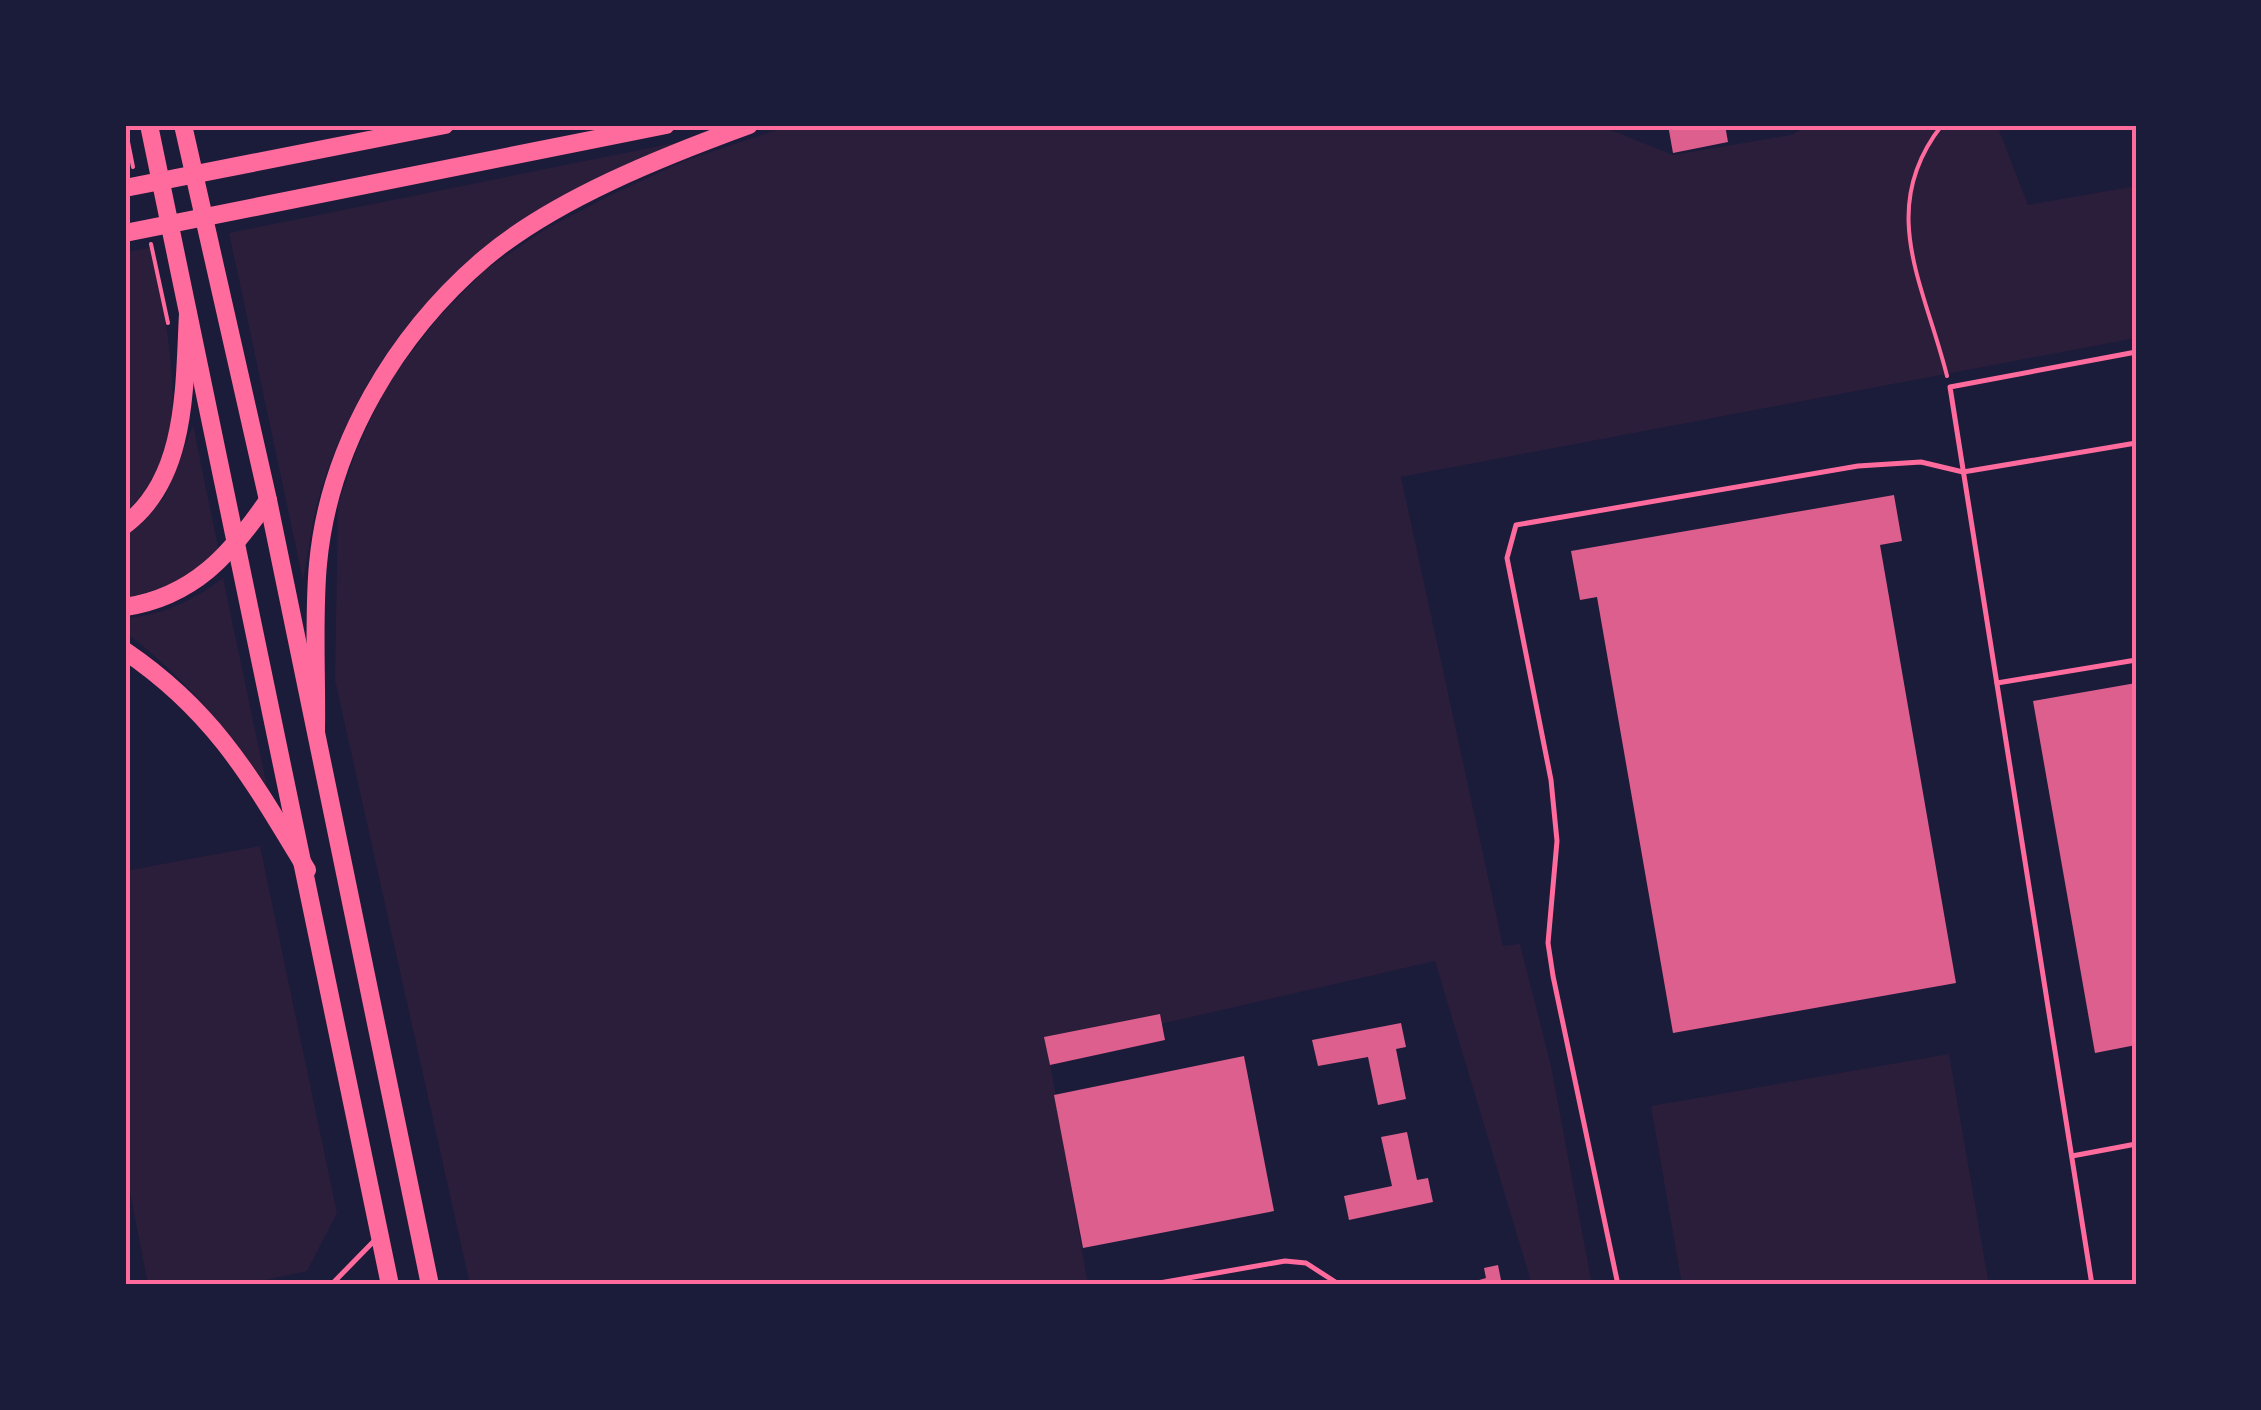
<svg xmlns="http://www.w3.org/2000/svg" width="2261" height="1410" viewBox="0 0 2261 1410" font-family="Merriweather,serif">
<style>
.green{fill:#2a1e3b}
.building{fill:#dd5f8e}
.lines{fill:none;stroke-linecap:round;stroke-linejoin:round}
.path{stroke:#ff6b9d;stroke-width:4}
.service{stroke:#ff6b9d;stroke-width:5}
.primary{stroke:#ff6b9d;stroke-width:18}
.trunk{stroke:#ff6b9d;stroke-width:18}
.neatline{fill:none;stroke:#ff6b9d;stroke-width:4}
</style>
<rect width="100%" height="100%" fill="#1b1b3a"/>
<g class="green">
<path d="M 791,125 L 1598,125 L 1673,155 L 1791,135 L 1809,125 L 1997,125 L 2028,205 L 2136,186 L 2136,338 L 1401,477 L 1503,946 L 1520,944 L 1551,1066 L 1592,1285 L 1532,1285 L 1435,961 L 1048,1050 L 1088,1285 L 470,1285 L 335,680 L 338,505 L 356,451 L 388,382 L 437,319 L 485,270 L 547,228 L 619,191 L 684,161 Z"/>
<path d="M 689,140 C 509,203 381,305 321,490 C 312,518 309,551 303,580 L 229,233 Z"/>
<path d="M 150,248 C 167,326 201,452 125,512 L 125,252 Z"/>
<path d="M 193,425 L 219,552 L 185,582 L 125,598 L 125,534 L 164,498 Z"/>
<path d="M 223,578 L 267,787 C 227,727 183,676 125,632 L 125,618 C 164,615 192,601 223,578 Z"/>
<path d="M 260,846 L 337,1213 L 307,1271 L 242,1285 L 148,1285 L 125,1166 L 125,871 Z"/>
<path d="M 1949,1054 L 1989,1285 L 1682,1285 L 1651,1106 Z"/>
</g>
<g class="building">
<path d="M 1668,125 L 1725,125 L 1728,142 L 1673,153 Z"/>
<path d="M 1894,495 L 1902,541 L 1880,545 L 1956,983 L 1673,1033 L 1597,597 L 1580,600 L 1571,551 Z"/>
<path d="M 2136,683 L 2136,1045 L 2095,1053 L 2033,701 Z"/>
<path d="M 1160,1014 L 1165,1040 L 1050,1065 L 1044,1037 Z"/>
<path d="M 1401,1023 L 1406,1047 L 1396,1049 L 1406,1099 L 1378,1105 L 1368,1057 L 1318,1066 L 1312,1040 Z"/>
<path d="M 1244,1056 L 1274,1211 L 1083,1248 L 1054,1095 Z"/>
<path d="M 1407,1132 L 1417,1180 L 1428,1178 L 1433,1202 L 1349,1220 L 1344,1196 L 1392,1186 L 1381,1137 Z"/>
<path d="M 1498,1265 L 1502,1285 L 1462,1285 L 1486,1278 L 1484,1268 Z"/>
</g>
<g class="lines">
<g class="path">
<path d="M 1942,125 C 1876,209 1924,284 1947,376"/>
<path d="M 125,127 L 133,167"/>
<path d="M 151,244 L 168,323"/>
</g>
<g class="service">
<path d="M 1997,683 L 2136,660"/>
<path d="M 2072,1156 L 2136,1144"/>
<path d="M 331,1285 L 374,1241"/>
<path d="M 1148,1285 L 1285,1261 L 1306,1263 L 1340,1285"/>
<path d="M 1618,1285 L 1553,976 L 1548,943 L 1557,841 L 1551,780 L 1507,558 L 1516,525 L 1858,466 L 1921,462 L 1963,472 L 2136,443"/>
<path d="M 2092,1285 L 1950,387 L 2136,352"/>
</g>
<g class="primary">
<path d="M 149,125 L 390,1285"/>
<path d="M 183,125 L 268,500 L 430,1285"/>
</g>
<g class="trunk">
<path d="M 125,188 L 445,125"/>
<path d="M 125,233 L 666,125"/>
<path d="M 125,525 C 188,478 184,385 188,314"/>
<path d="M 125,607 C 193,597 231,554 268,500"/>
<path d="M 125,651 C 215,712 252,779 307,870"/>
<path d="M 316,731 C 317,676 313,618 318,564 C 329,445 396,334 485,258 C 555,199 664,156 749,125"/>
</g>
</g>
<rect width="2261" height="1410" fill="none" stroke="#1b1b3a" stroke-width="255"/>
<rect x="128" y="128" width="2006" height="1154" class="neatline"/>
</svg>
